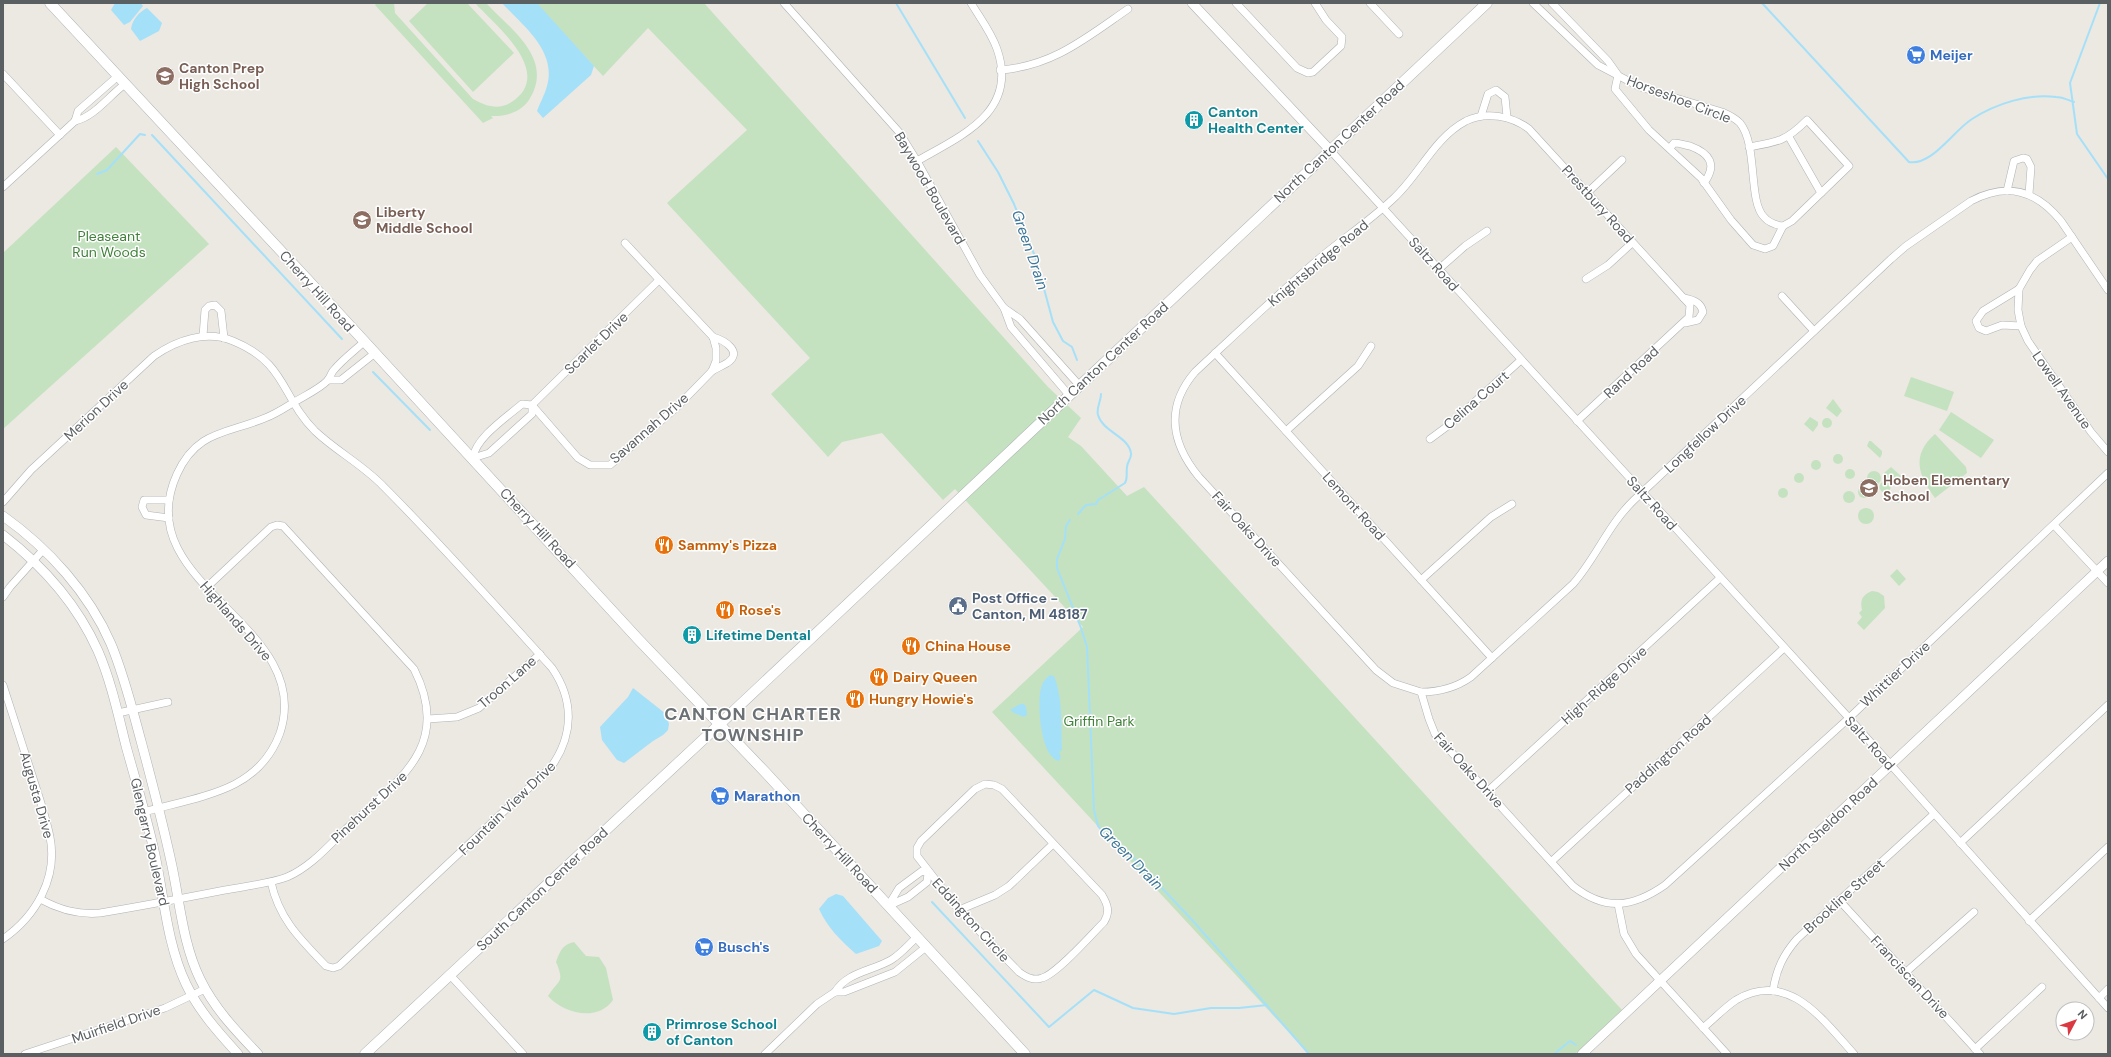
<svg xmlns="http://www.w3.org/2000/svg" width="2111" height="1057" viewBox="0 0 2111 1057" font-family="'DM Sans',sans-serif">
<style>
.green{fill:#c4e2c0}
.water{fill:#a5e0f9}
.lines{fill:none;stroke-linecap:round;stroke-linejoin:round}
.stream{stroke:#a5e0f9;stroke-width:2}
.minor-casing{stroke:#afb3b6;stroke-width:8}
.tertiary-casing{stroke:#afb3b6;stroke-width:10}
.secondary-casing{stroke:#aeb3b6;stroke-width:11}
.minor{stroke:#fff;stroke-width:7}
.tertiary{stroke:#fff;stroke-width:9}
.secondary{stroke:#fff;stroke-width:10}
.labels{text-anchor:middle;stroke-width:3;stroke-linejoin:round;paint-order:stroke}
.shop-label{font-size:14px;font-weight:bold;fill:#366cbe;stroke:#fff;text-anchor:start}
.education-label{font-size:14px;font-weight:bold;fill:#785e54;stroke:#fff;text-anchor:start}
.street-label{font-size:14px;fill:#5a5f62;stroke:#fff}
.culture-label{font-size:14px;font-weight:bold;fill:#0d838f;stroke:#fff;text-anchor:start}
.park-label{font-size:14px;fill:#41813a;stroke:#fff}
.food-label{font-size:14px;font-weight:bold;fill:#c56008;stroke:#fff;text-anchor:start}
.service-label{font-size:14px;font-weight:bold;fill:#4e5e75;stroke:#fff;text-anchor:start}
.water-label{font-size:15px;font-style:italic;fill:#3f7798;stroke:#fff}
.district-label{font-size:18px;font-weight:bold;letter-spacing:1px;fill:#6b7174;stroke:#fff}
</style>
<rect width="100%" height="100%" fill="#ece8e2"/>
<g class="green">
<path d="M 377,3 L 394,3 L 395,13 L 473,99 C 485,106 498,110 510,103 C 557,74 496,26 475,3 L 486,3 C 511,30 555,59 529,100 C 521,112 505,117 491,116 L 493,118 L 483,123 L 375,5 Z"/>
<path d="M 428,3 L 467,3 L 514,53 L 473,92 L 409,21 Z"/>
<path d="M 535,3 L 704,3 L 1048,387 L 1081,418 L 1068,437 L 1081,446 L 1127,496 L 1144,487 L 1622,1010 L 1575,1054 L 1309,1054 L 992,712 L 1083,627 L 955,489 L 943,500 L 882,433 L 842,442 L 828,457 L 771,394 L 810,358 L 667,203 L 747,130 L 648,28 L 603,76 Z"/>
<path d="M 116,147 L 209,244 L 3,429 L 3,253 Z"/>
<path d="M 1911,377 L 1954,392 L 1947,411 L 1904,396 Z"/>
<path d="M 1833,399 L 1842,411 L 1837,417 L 1826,408 Z"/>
<path d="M 1951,412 L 1994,440 L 1981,458 L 1939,430 Z"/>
<path d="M 1810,417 L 1818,422 L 1818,425 L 1813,432 L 1804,424 Z"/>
<circle cx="1827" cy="423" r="5"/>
<path d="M 1935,434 L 1966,467 L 1967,473 L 1935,498 C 1918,475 1911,455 1935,434 Z"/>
<path d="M 1869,441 L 1871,441 L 1882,451 L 1882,454 L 1880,458 L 1867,446 Z"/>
<circle cx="1838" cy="459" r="5"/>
<circle cx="1816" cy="465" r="5"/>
<path d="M 1891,467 L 1901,476 L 1894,485 L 1884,473 Z"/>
<circle cx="1850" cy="474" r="5"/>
<circle cx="1874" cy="478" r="7"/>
<circle cx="1799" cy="478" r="5"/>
<circle cx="1885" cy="487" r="5.5"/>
<circle cx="1864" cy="492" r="6"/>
<circle cx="1783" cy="493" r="5"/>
<circle cx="1849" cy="497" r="6"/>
<circle cx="1897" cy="498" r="5"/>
<circle cx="1866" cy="516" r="8"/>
<path d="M 1897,569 L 1906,579 L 1899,586 L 1890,576 Z"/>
<path d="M 1872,591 L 1878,592 L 1884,596 L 1885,608 L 1864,630 L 1857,623 L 1862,617 L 1859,613 L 1862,610 C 1860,600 1862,595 1872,591 Z"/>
<path d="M 574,942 L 586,956 L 599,957 L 606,968 L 613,1000 C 598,1022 564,1014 548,996 C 559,979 565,983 556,962 C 560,951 562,945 574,942 Z"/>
</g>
<g class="water">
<path d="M 115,3 L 141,3 L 143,6 L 130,22 L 124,25 L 111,10 Z"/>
<path d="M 502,3 L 537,3 L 594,66 L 591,75 L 543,118 L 537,111 C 540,103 545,94 547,86 C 557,51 523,26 502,3 Z"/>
<path d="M 147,8 L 162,23 L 159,31 L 140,41 L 131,29 C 132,20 139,12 147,8 Z"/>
<path d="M 1050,675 L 1054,676 C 1063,698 1061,727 1062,750 L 1059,752 L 1061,757 L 1059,761 C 1040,757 1037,703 1041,688 C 1042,683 1046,678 1050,675 Z"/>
<path d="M 633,688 L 666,714 L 669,724 L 668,730 L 663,735 L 653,741 L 624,763 L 617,760 L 602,740 L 600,727 L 628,697 Z"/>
<path d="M 1020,704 L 1024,704 L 1026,707 L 1027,715 L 1024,717 L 1014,713 L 1010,710 Z"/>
<path d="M 836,894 L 843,896 L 882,941 L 879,946 L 856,954 C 841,941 827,927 819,909 L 828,898 Z"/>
</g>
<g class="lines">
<g class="stream">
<path d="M 896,3 L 965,118"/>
<path d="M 1762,3 L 1909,162 C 1932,166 1953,131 1972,119 C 1995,104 2029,93 2056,97 C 2062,97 2068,100 2074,102"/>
<path d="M 2100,3 L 2070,83 L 2077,134 L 2108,179"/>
<path d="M 152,135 L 342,339"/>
<path d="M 978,141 L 998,172 L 1014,204 L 1036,259 L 1053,322 L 1063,341 L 1072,347 L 1077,360"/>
<path d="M 97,174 L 107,170 L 140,134 L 145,135"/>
<path d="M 373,372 L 430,430"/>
<path d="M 1078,514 L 1086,505 L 1096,504 L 1098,500 L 1125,483 C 1128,478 1126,473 1127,467 C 1127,462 1132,458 1131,453 C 1128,436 1103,432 1098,415 C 1096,408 1101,401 1101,394"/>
<path d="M 1070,520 L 1066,526 L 1065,539 L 1057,559 L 1057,568 L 1081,628 L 1087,647 L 1094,810 L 1098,826 L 1102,831 L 1128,852 L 1193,921 L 1309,1054"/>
<path d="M 932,902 L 1049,1027 L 1094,990 L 1133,1008 L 1174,1014 L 1211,1008 L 1239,1008 L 1267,1005"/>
<path d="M 1554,1054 L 1570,1041 L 1576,1045"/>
</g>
<g class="minor-casing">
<g id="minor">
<path d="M 784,3 L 899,132 L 917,161 L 980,275 L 1004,308 L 1011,327 L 1069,395"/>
<path d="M 1236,3 L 1297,68 L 1308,73 L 1313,72 L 1341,46 L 1342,37 L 1326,20 L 1315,3"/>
<path d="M 1370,3 L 1399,34"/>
<path d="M 1533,3 L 1598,65 L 1640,87 L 1722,112 C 1729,115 1735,118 1740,123 C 1758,145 1748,201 1764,217 C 1769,223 1776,225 1783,226"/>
<path d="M 1552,3 L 1608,61 L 1618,75 L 1615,89 L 1649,130 L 1701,178 L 1731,220 L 1753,245 L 1765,249 L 1773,246 L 1783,226 L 1792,221 L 1849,166 L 1807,120 C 1786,141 1778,142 1749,147"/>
<path d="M 1000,70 C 1053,66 1086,38 1128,9"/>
<path d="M 3,74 L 60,135"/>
<path d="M 1481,116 L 1488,94 L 1496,90 L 1505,97 L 1507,117"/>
<path d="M 75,121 C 94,117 109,96 125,84"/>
<path d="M 1789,137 L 1821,193"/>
<path d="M 1670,148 L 1674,143 C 1680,143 1684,145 1690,146 C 1709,153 1718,164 1704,183"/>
<path d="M 1330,150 L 1849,718 L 2108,1008"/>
<path d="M 917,161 C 961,136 1019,112 997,49 C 991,32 980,18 971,3"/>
<path d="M 3,187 L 75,121 L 78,111 L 118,76"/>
<path d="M 2007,191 L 2014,161 L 2023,158 L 2027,159 L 2031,167 L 2029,194"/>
<path d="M 1587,193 L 1622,160"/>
<path d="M 2072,237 L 2037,261 L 2030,270 L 2019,289 L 1983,311 L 1976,321 L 1979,328 L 1986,331 L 2002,325 L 2021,326 L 2028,341 L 2091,432 L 2108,452"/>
<path d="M 1439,269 L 1465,246 L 1487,231"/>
<path d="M 1586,279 L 1608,265 L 1632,243"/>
<path d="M 2019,289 L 2018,310 L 2021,326"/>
<path d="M 1782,296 L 1814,331"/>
<path d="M 1684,298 C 1693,300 1701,302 1703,312 L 1698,320 L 1685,323"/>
<path d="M 1004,308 L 1020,319 L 1079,385"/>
<path d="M 203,336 L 205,310 L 209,306 L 215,305 L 221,311 L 224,338"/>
<path d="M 1215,353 L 1492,658"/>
<path d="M 712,371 C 717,368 722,366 727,363 C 744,352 724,340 713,337"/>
<path d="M 328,380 L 341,380 L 375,353"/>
<path d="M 532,405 L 578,458 L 590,465 L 610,465 L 677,407 L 712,371 L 716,361 L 716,348 L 713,337 L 625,243"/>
<path d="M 532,405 L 522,404 C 507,417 475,438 473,458 L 489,453 L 532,414 L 532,405 L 659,280"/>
<path d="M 1577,421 L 1689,317 L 1690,305 L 1529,129 C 1512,116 1486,111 1466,121 C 1434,138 1420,174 1394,198 C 1371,220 1345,237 1321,257 C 1278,294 1237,333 1195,372 C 1165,407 1171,443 1199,477 L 1376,670 L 1393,683 L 1421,692 L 1429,719 L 1435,734 L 1573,886 C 1605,911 1632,908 1665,885 L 1849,718 L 2108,473"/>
<path d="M 1286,431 L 1358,366 L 1371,346"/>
<path d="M 1430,439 L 1449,425 L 1521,360"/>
<path d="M 3,502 L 31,470 L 154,356 C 177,340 206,330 233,341 C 287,363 281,397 315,431 C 336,451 363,465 383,486 C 441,544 497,607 552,668 C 574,700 574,735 551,767 L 339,966 L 333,968 L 326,966 C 300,939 279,919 271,882"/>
<path d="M 169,518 L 146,515 L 142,507 L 144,500 L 169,500"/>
<path d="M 2054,525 L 2108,583"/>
<path d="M 1421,580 L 1491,517 L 1512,504"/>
<path d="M 3,597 L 10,587 L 43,550"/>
<path d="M 3,685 C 13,716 23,747 33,778 C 39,797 46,817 50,837 C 58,878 36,916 3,939"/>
<path d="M 1421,692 C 1439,692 1457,687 1471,677 L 1573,584 C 1596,558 1608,525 1634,500 L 1891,259 L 1906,246 L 1971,201 C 2007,182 2036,190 2061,221 L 2108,290"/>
<path d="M 118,713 L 168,702"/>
<path d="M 428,719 L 457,717 L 479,708 L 540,654"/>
<path d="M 985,784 L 994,785 L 1002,789 L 1102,895 C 1108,905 1110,912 1104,922 C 1091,935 1057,974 1042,978 C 1033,981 1026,977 1019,972 L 959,910 L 917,856 L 917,848 L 921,841 L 975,789 Z"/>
<path d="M 1488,791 L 1720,578"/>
<path d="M 144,812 C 172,804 210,797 235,784 C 256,773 272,755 280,733 C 316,623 126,586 177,474 C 197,430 227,434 265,418 C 276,414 286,407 296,401 C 306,395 321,388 328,380 C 330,377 331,374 333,371 C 342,360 354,351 364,342"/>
<path d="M 1960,843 L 2108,705"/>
<path d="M 1552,861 L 1784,648"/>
<path d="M 922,871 L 928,873 L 927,882 L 908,897 L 888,906 L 899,888 Z"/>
<path d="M 40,899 C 60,910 78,915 100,913 C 142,906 184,898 225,890 C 246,886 268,884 287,877 C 311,867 330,844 348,827 C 399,780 453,746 414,669 L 283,526 L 277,525 L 271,527 L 207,587"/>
<path d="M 1839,900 L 1980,1054"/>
<path d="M 1618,904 L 1624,934 L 1636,954 L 1727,1054"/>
<path d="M 959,910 L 995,895 L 1009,886 L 1053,844"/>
<path d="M 2029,921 L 2108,847"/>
<path d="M 917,937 C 909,944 901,954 891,960 C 872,971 847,972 835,992 L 844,992 L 895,972 L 926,947"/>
<path d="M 1905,973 L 1974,912"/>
<path d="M 450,975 L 523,1054"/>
<path d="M 1773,991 C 1776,970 1783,955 1797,939 L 1934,814"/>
<path d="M 2099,998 L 2108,989"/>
<path d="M 1703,1028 C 1714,1019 1724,1008 1736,1000 C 1788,969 1823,1020 1854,1054"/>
<path d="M 1975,1049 L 2042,987"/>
<path d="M 25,1054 L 165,1008 L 205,989"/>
<path d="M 765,1054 L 817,1004 L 835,992"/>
</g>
</g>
<g class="tertiary-casing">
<g id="tertiary">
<path d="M 1192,3 L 1330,150"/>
<path d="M 3,516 C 48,548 89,593 111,644 C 124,675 132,708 141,741 C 152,782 163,824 172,866 C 180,904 183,944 200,979 C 214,1008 236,1031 258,1054"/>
<path d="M 3,535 C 43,566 77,604 98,651 C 111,681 118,714 126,746 C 136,782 147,818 155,855 C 164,897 167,944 186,984 C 199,1011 218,1032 238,1054"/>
<path d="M 1582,1054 L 2108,561"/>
</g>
</g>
<g class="secondary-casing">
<g id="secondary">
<path d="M 50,3 L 307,279 L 638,639 L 766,773 L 1025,1054"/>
<path d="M 365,1054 L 707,736 L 1487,3"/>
</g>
</g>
<use href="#minor" class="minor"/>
<use href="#tertiary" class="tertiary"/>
<use href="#secondary" class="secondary"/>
</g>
<defs>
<g id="supermarket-disc" transform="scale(1)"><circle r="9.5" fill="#3f7fe0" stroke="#fff"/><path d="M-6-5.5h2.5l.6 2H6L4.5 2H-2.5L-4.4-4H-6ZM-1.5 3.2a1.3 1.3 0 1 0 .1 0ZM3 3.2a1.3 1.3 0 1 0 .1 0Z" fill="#fff"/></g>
<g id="school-disc" transform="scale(1)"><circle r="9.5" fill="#8d6e63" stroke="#fff"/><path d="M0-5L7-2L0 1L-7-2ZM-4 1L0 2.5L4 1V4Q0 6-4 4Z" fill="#fff"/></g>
<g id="building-disc" transform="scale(1)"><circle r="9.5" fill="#0f9aa8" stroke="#fff"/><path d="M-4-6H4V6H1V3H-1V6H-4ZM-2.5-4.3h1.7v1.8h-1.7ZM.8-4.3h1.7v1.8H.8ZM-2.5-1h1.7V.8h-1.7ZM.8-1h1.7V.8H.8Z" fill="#fff"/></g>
<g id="restaurant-disc" transform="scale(1)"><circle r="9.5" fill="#e8710a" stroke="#fff"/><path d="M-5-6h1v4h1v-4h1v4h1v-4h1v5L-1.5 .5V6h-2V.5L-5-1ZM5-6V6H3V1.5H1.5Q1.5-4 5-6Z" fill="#fff"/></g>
<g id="civic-disc" transform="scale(1)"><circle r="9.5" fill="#5c6f8a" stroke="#fff"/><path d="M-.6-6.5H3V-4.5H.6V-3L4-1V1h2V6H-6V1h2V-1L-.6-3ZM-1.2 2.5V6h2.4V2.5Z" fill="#fff"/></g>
</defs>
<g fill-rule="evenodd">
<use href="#supermarket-disc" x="1916" y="55"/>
<use href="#school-disc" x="165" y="76"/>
<use href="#building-disc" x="1194" y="120"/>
<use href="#school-disc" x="362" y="220"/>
<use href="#school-disc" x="1869" y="488"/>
<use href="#restaurant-disc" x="664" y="545"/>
<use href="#civic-disc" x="958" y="606"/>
<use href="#restaurant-disc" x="725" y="610"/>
<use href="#building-disc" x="692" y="635"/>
<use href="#restaurant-disc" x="911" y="646"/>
<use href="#restaurant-disc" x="879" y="677"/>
<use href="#restaurant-disc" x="855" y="699"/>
<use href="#supermarket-disc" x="720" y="796"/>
<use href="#supermarket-disc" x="704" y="947"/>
<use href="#building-disc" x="652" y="1032"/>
</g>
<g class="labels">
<g class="shop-label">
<text x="1930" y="60">Meijer</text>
<text x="734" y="801">Marathon</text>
<text x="718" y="952">Busch's</text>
</g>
<g class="education-label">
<text x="179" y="73">Canton Prep<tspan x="179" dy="16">High School</tspan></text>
<text x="376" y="217">Liberty<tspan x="376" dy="16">Middle School</tspan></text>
<text x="1883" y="485">Hoben Elementary<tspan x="1883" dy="16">School</tspan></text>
</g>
<g class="street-label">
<text transform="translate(1679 99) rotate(21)" y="5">Horseshoe Circle</text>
<text transform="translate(1339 141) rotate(-43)" y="5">North Canton Center Road</text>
<text transform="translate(930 188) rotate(60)" y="5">Baywood Boulevard</text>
<text transform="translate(1598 204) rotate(48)" y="5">Prestbury Road</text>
<text transform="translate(1318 263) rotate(-40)" y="5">Knightsbridge Road</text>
<text transform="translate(1434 264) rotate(48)" y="5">Saltz Road</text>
<text transform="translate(317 291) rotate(48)" y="5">Cherry Hill Road</text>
<text transform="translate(596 343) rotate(-44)" y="5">Scarlet Drive</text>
<text transform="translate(1103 363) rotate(-43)" y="5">North Canton Center Road</text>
<text transform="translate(1631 372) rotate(-43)" y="5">Rand Road</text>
<text transform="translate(2062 390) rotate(55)" y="5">Lowell Avenue</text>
<text transform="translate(1476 400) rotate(-41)" y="5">Celina Court</text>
<text transform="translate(96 410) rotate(-43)" y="5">Merion Drive</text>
<text transform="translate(649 428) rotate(-41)" y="5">Savannah Drive</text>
<text transform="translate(1705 434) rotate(-43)" y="5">Longfellow Drive</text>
<text transform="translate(1652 503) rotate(48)" y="5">Saltz Road</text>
<text transform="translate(1354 506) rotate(48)" y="5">Lemont Road</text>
<text transform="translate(538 528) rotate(47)" y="5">Cherry Hill Road</text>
<text transform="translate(1247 529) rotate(48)" y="5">Fair Oaks Drive</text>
<text transform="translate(236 621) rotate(49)" y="5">Highlands Drive</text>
<text transform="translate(1895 674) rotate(-43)" y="5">Whittier Drive</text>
<text transform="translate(507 682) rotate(-41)" y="5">Troon Lane</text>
<text transform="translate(1604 685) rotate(-42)" y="5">High-Ridge Drive</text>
<text transform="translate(1870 743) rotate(48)" y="5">Saltz Road</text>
<text transform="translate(1668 754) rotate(-42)" y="5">Paddington Road</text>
<text transform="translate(1469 770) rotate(48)" y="5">Fair Oaks Drive</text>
<text transform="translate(37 795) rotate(74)" y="5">Augusta Drive</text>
<text transform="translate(369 807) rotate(-43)" y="5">Pinehurst Drive</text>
<text transform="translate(507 808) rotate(-44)" y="5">Fountain View Drive</text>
<text transform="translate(1828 824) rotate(-43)" y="5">North Sheldon Road</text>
<text transform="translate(150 842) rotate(77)" y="5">Glengarry Boulevard</text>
<text transform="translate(840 853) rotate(47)" y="5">Cherry Hill Road</text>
<text transform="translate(542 889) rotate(-43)" y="5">South Canton Center Road</text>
<text transform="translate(1844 896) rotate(-42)" y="5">Brookline Street</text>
<text transform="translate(971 920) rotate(48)" y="5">Eddington Circle</text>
<text transform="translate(1910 977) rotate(47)" y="5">Franciscan Drive</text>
<text transform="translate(116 1024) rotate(-19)" y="5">Muirfield Drive</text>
</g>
<g class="culture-label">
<text x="1208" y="117">Canton<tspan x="1208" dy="16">Health Center</tspan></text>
<text x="706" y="640">Lifetime Dental</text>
<text x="666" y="1029">Primrose School<tspan x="666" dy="16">of Canton</tspan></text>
</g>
<g class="park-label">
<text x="109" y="241">Pleaseant<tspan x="109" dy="16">Run Woods</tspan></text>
<text x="1099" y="726">Griffin Park</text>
</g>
<g class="food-label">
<text x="678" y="550">Sammy's Pizza</text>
<text x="739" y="615">Rose's</text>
<text x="925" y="651">China House</text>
<text x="893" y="682">Dairy Queen</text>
<text x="869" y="704">Hungry Howie's</text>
</g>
<g class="service-label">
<text x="972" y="603">Post Office -<tspan x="972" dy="16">Canton, MI 48187</tspan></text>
</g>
<g class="water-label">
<text transform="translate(1030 250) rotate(71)" y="5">Green Drain</text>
<text transform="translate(1131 858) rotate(45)" y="5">Green Drain</text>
</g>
<g class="district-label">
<text x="753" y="720">CANTON CHARTER<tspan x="753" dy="21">TOWNSHIP</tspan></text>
</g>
</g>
<rect width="2111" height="1057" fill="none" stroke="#5a5f62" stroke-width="8"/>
<g transform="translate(2075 1021) rotate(49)"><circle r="19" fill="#ffffff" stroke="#bdbfc0"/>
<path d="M0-3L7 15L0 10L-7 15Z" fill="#dc3842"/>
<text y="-6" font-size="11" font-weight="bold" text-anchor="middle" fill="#5a5f62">N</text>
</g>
</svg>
